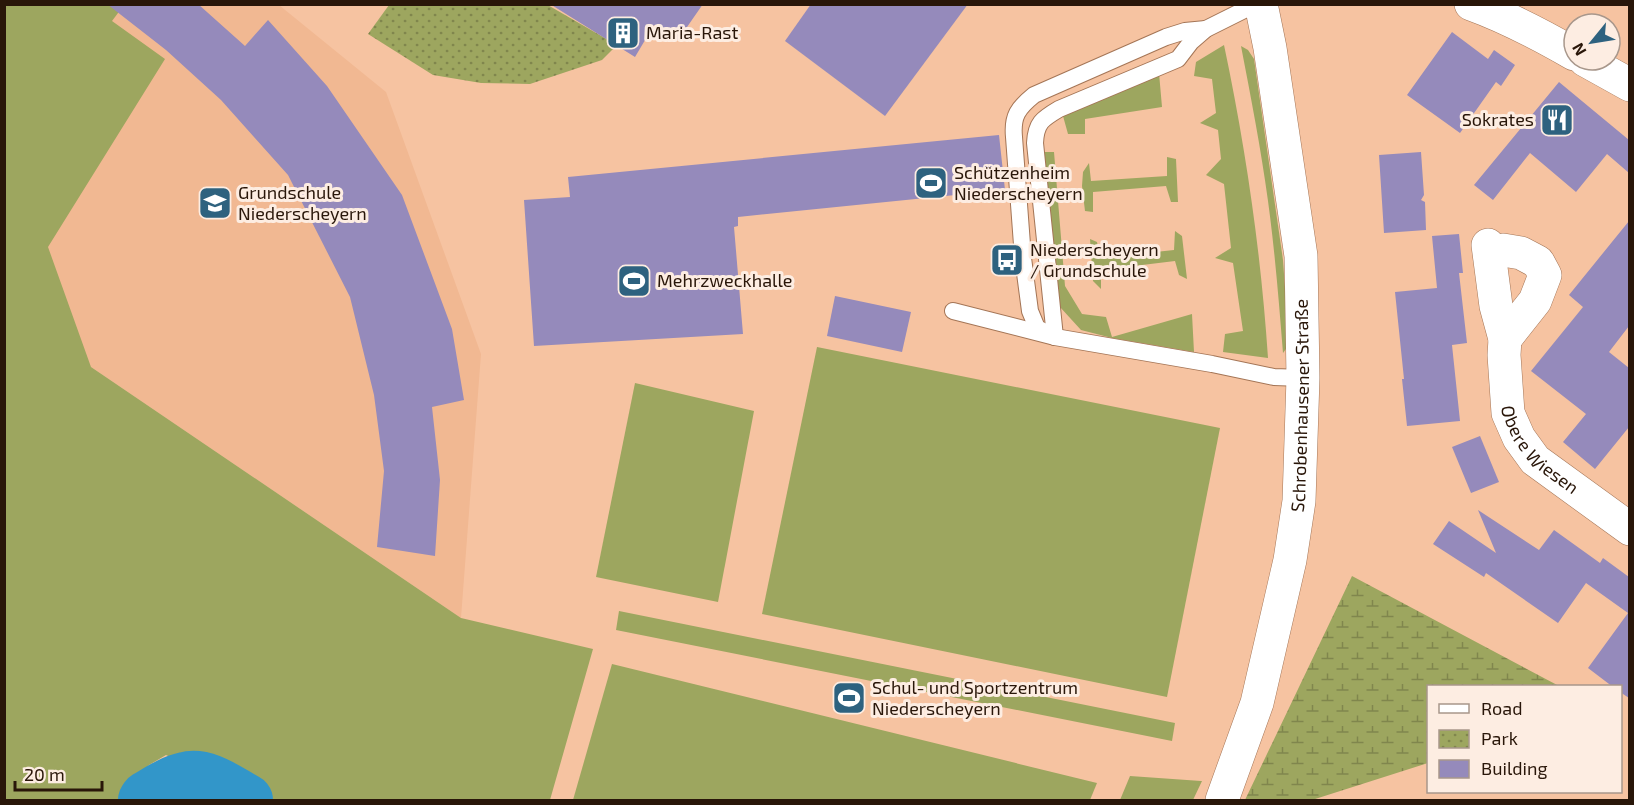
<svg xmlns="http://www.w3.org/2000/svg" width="1634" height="805" viewBox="0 0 1634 805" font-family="'Exo 2',sans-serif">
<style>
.built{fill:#f1b892}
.grass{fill:#9da65f}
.wetland{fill:url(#wetland-marsh)}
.park{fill:url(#park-dots)}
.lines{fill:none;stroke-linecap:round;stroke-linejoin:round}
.river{stroke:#3296c9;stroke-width:52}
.building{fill:#958abb}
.service-casing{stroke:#a47556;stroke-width:18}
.minor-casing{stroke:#a47556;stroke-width:34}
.secondary-casing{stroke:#a47556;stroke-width:34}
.service{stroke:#fff;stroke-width:16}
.minor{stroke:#fff;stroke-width:33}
.secondary{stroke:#fff;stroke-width:33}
.labels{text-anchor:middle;stroke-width:6;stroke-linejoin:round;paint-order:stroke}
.poi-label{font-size:18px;fill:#291609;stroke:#fdede2;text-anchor:start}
.street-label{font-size:18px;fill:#291609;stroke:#fdede2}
</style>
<defs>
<pattern id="wetland-marsh" width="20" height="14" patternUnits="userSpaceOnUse" patternTransform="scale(1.5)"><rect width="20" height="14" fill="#9da65f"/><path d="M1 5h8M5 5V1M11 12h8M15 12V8" fill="none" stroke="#80864d"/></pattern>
<pattern id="park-dots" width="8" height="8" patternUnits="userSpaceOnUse" patternTransform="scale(1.5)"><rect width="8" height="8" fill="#9da65f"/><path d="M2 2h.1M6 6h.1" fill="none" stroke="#80864d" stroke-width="1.8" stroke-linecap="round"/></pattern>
</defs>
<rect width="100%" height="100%" fill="#f6c3a1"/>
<path class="built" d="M 4,5 L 279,5 L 386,92 L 481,354 L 461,618 L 91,367 L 5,314 Z"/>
<g class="grass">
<path d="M 5,5 L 124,5 L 112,21 L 165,59 L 48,247 L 91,367 L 461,618 L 593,649 L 550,800 L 264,800 L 233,776 L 218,770 L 197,770 L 166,755 L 149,765 L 141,775 L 127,800 L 5,800 Z"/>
<path d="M 1224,45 C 1246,149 1261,253 1268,358 L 1223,352 L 1225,334 L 1243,331 L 1233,263 L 1215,258 L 1231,248 L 1224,184 L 1206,175 L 1221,159 L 1218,130 L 1200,123 L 1216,113 L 1212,79 L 1194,76 L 1196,62 Z"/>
<path d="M 1241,46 L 1248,50 L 1254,59 L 1283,260 L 1289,345 L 1283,353 C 1279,303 1275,252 1268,201 C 1261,149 1251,98 1241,46 Z"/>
<path d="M 1159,73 L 1162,107 L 1085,119 L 1085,134 L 1068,134 L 1063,116 Z"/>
<path d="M 1044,152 L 1054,152 L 1065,286 L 1082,314 L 1106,317 L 1112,337 L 1192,314 L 1194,352 L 1112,338 L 1081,330 L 1060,307 Z"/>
<path d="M 1167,157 L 1176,159 L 1178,202 L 1171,202 L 1166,186 L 1093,192 L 1093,212 L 1085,211 L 1082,186 L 1083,172 L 1089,163 L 1091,181 L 1167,176 Z"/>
<path d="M 1175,231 L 1182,236 L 1187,279 L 1179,275 L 1175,261 L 1101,270 L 1101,289 L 1093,281 L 1090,239 L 1097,242 L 1100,258 L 1174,250 Z"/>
<path d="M 817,347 L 1220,428 L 1167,697 L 762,614 Z"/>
<path d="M 635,383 L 754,411 L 718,602 L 596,577 Z"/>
<path d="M 619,611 L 1175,723 L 1172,741 L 616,630 Z"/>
<path d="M 612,664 L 1097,783 L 1090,800 L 573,800 Z"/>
<path d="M 1130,776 L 1201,781 L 1202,781 L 1193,800 L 1120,800 Z"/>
</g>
<path class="wetland" d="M 1352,576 L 1559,686 L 1428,686 L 1428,763 L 1312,800 L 1245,800 Z"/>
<path class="park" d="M 546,4 L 617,45 L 602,60 L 530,84 L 481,83 L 433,75 L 368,34 L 389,5 Z"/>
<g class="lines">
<path class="river" d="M 144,800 L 146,797 C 158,790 171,781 185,778 C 206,772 230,791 247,800"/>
</g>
<g class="building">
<path d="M 107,4 L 198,4 L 245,46 L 268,20 L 327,86 L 402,195 L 452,329 L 464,400 L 432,407 L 440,480 L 435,556 L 377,547 L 384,471 L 374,395 L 350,297 L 288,175 L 221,100 L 166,50 Z"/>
<path d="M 550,4 L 703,4 L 678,40 L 654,25 L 635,57 Z"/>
<path d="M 811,4 L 968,4 L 885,116 L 785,41 Z"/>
<path d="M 1452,32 L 1488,59 L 1494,50 L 1515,65 L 1501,86 L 1496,82 L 1460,133 L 1407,95 Z"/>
<path d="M 1559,82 L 1629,140 L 1629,173 L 1607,154 L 1576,192 L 1530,153 L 1493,200 L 1474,185 Z"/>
<path d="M 999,135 L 1005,190 L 738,217 L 738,226 L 734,227 L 743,334 L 534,346 L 524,200 L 570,197 L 568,177 Z"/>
<path d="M 1421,152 L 1424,195 L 1421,200 L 1425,202 L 1426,230 L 1384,233 L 1379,155 Z"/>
<path d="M 1629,221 L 1629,326 L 1609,352 L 1629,368 L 1629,427 L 1595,469 L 1563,442 L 1586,414 L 1531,371 L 1583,307 L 1569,295 Z"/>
<path d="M 1459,234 L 1463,273 L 1459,273 L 1467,343 L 1452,345 L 1460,421 L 1407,426 L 1402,379 L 1404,379 L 1395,292 L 1437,288 L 1432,236 Z"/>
<path d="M 835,296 L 911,312 L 902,352 L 827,336 Z"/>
<path d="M 1480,436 L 1499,482 L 1471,493 L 1452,447 Z"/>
<path d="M 1478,510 L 1539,550 L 1554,530 L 1600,563 L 1603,558 L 1629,577 L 1629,698 L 1620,692 L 1620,687 L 1613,687 L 1588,668 L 1628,613 L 1586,583 L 1558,623 L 1486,573 L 1484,577 L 1433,544 L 1449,521 L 1496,553 Z"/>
</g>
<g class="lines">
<g class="service-casing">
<g id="service">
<path d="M 953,311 L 1055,337 L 1212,364 L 1274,377 L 1303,378"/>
<path d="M 1055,337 L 1035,143 C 1036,123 1042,119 1059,109 L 1178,59 L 1191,42 L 1206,29 L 1256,4"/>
<path d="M 1055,337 L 1037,328 L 1030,311 L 1023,258 L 1014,137 C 1012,116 1018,108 1034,95 L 1166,37 L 1185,31 L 1206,29"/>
</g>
</g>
<g class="minor-casing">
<g id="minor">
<path d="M 1471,4 C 1507,17 1541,35 1574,54"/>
<path d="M 1585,60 L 1630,85"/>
<path id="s1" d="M 1488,245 L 1496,306 L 1505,339 L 1504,355 L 1508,413 L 1519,438 L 1535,460 L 1630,529"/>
<path d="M 1490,256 L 1503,250 L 1521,253 L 1538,262 L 1545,275 L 1535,301 L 1505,339"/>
</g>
</g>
<g class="secondary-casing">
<g id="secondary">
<path id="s2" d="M 1222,800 L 1257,703 L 1290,560 L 1299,501 L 1303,378 L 1301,256 L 1270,48 L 1261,4"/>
</g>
</g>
<use href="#service" class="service"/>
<use href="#minor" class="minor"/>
<use href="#secondary" class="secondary"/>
</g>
<defs>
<g id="building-square" transform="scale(1.725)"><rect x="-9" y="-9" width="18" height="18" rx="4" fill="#2e627f" stroke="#fdede2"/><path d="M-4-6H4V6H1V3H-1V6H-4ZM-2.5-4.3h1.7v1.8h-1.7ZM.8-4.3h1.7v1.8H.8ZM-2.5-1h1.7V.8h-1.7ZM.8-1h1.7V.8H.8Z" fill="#fff"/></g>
<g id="restaurant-square" transform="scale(1.725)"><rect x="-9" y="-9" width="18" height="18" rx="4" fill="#2e627f" stroke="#fdede2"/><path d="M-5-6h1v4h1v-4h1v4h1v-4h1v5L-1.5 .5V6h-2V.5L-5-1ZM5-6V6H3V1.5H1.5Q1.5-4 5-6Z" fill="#fff"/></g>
<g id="stadium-square" transform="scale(1.725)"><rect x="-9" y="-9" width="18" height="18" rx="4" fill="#2e627f" stroke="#fdede2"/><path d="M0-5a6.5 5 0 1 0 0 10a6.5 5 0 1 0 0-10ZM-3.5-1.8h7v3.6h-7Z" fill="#fff"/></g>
<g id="school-square" transform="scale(1.725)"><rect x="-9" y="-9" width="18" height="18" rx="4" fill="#2e627f" stroke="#fdede2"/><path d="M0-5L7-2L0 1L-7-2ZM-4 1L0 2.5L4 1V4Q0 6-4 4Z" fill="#fff"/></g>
<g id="bus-square" transform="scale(1.725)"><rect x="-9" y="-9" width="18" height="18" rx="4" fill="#2e627f" stroke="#fdede2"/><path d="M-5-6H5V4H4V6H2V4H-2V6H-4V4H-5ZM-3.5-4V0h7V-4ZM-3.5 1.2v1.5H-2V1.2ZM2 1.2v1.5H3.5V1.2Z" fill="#fff"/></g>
</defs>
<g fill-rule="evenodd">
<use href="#building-square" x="623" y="33"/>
<use href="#restaurant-square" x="1557" y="120"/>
<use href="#stadium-square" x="931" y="183"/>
<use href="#school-square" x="215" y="203"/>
<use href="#bus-square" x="1007" y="260"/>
<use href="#stadium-square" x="634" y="281"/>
<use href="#stadium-square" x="849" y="698"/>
</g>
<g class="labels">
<g class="poi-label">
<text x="646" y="39">Maria-Rast</text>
<text x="1534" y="126" text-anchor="end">Sokrates</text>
<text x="954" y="179">Schützenheim<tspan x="954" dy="21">Niederscheyern</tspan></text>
<text x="238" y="199">Grundschule<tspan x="238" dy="21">Niederscheyern</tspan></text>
<text x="1030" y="256">Niederscheyern<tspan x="1030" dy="21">/ Grundschule</tspan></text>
<text x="657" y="287">Mehrzweckhalle</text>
<text x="872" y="694">Schul- und Sportzentrum<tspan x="872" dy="21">Niederscheyern</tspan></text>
</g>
<g class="street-label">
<text dy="6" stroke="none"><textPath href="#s2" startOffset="405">Schrobenhausener Straße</textPath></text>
<text dy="6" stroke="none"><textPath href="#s1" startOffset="219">Obere Wiesen</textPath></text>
</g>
</g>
<rect width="1634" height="805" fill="none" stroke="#291609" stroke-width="12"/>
<rect x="1427" y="685" width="195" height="108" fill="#fdede2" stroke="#a8978b" stroke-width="1.5"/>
<rect x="1439" y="704" width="30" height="9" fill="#ffffff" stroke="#a8978b" stroke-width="1.5"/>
<text x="1481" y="715" font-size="18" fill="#291609">Road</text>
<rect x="1439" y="730" width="30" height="18" fill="url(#park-dots)" stroke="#a8978b" stroke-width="1.5"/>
<text x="1481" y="745" font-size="18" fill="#291609">Park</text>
<rect x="1439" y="760" width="30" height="18" fill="#958abb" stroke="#a8978b" stroke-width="1.5"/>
<text x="1481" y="775" font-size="18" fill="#291609">Building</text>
<g transform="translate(1592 42) rotate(240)"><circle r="28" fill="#fdede2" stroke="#a8978b" stroke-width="1.5"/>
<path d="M0-4.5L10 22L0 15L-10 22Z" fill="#2e627f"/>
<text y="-9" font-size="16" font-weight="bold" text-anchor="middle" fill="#291609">N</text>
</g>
<path d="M15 781v9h87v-9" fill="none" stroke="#291609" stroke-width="3"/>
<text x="24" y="781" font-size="18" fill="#291609" stroke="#fdede2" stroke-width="4.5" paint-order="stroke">20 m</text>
</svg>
